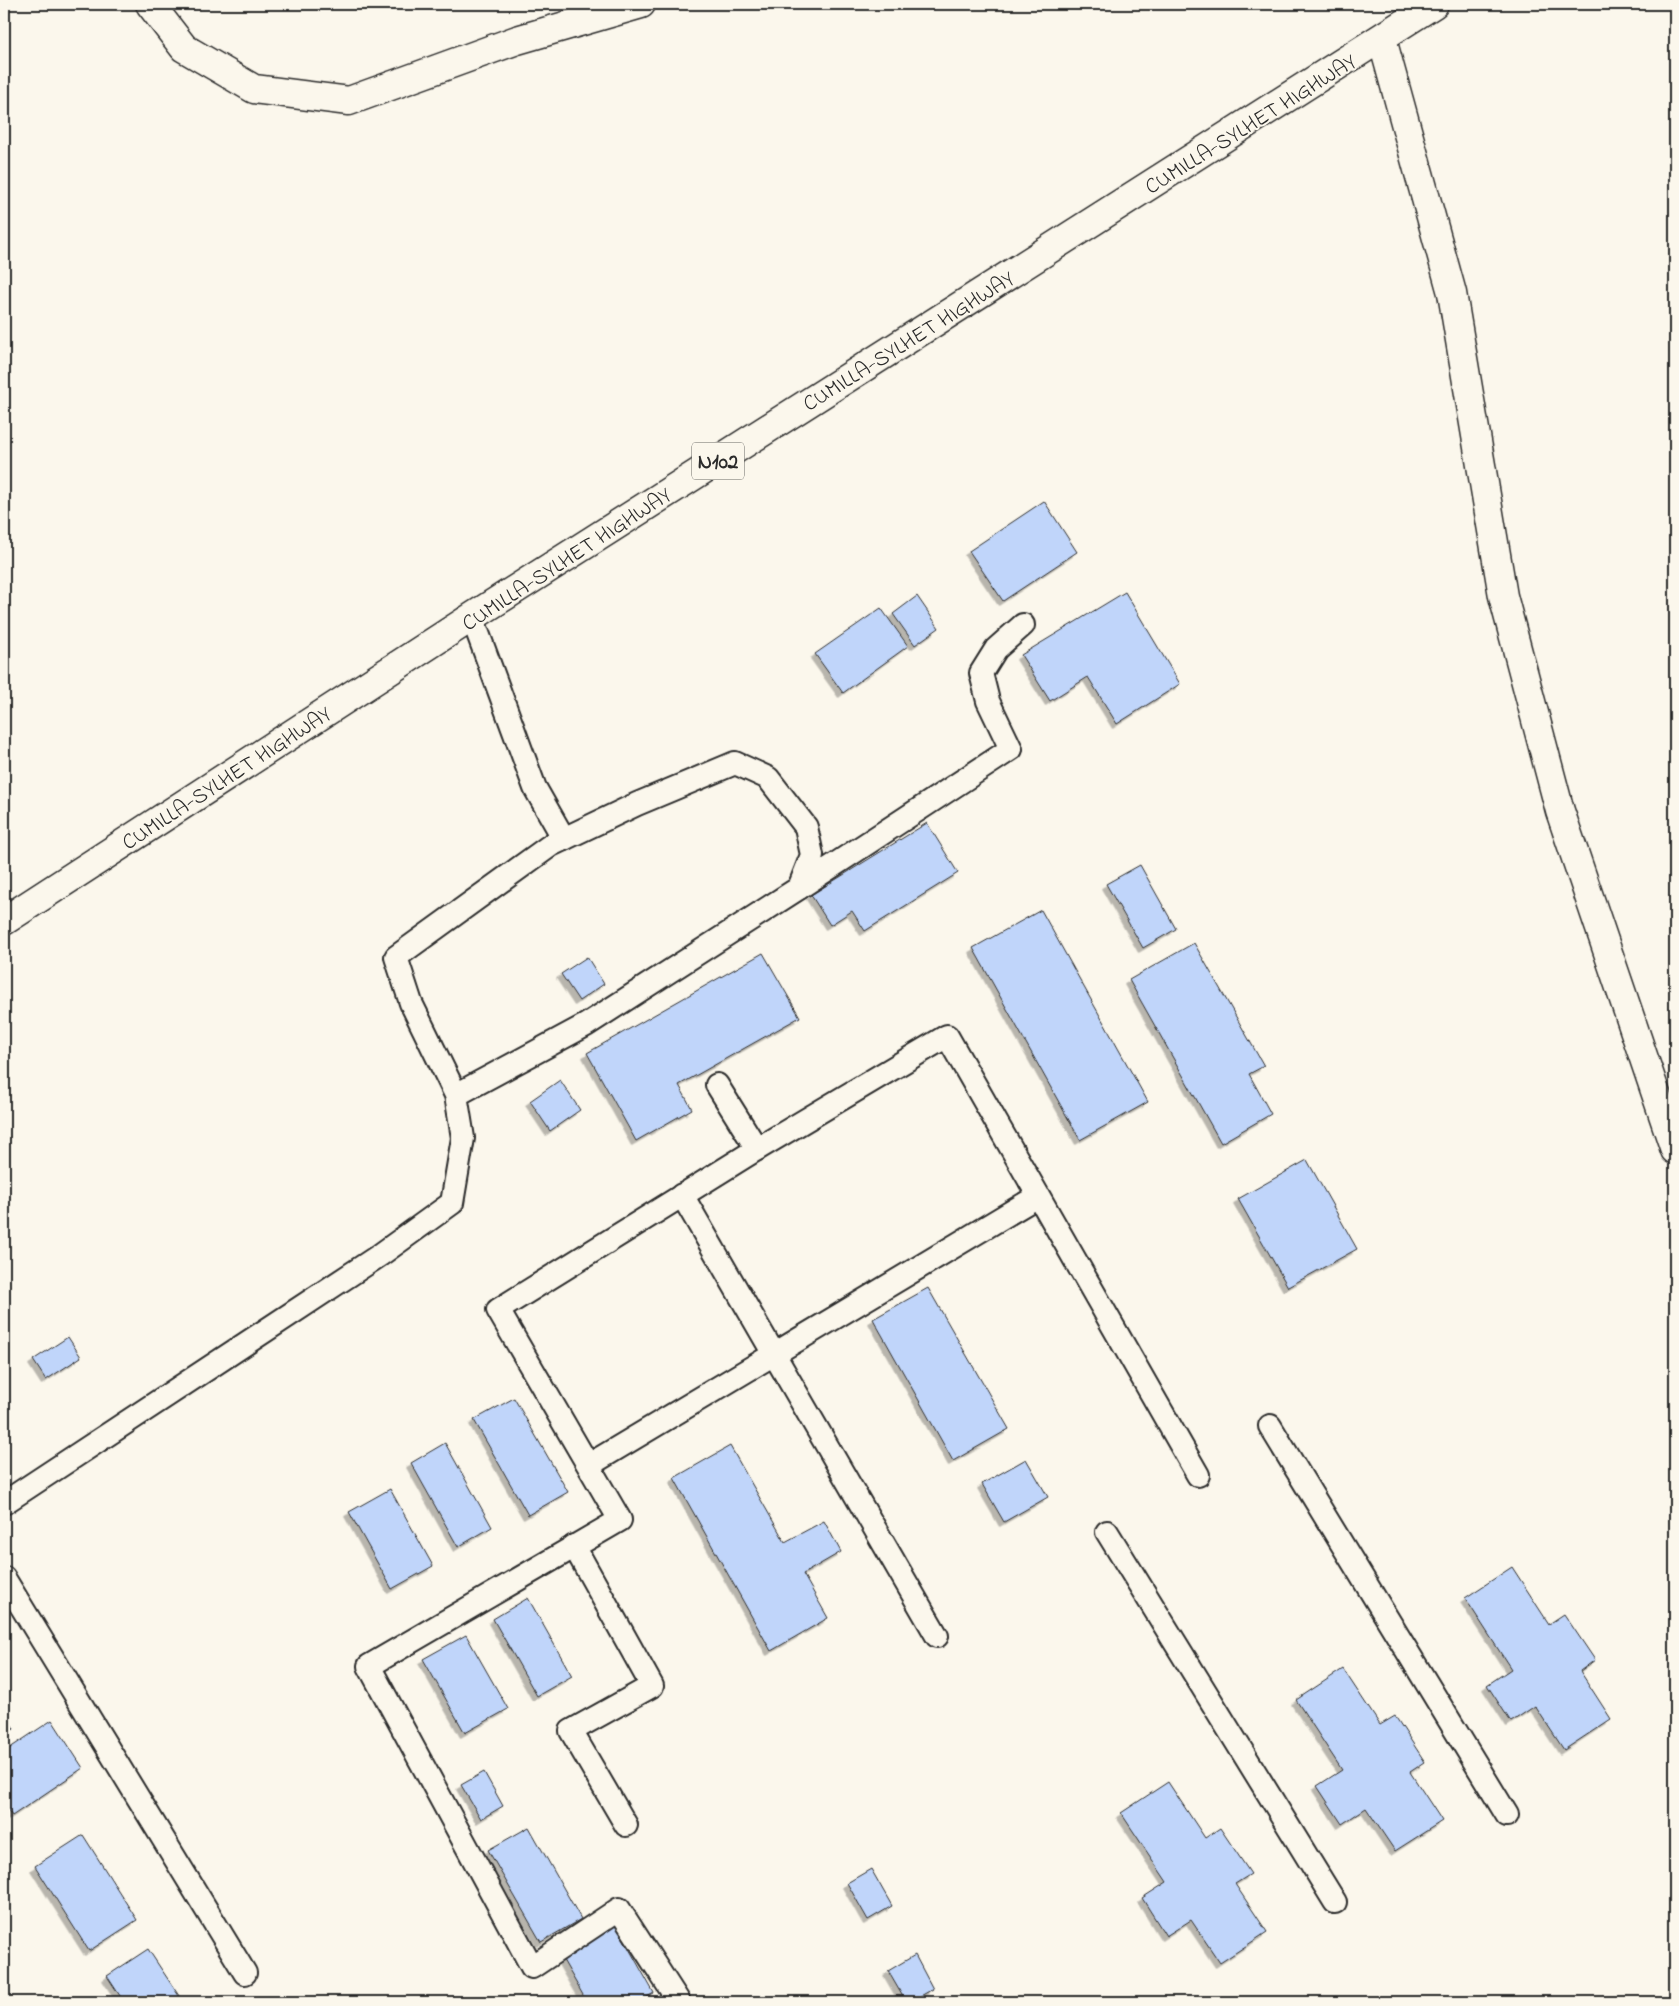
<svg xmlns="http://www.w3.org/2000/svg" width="1679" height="2006" viewBox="0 0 1679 2006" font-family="'Indie Flower',sans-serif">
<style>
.building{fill:#c0d5fa;stroke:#2b2b2b;filter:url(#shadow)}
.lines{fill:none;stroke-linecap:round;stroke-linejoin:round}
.service-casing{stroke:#2b2b2b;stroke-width:26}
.minor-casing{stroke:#2b2b2b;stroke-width:31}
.trunk-casing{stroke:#2b2b2b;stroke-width:31}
.service{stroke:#fbf7ec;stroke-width:22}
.minor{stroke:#fbf7ec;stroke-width:28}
.trunk{stroke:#fbf7ec;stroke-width:28}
.labels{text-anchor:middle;stroke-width:4;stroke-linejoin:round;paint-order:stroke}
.shield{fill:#fbf7ec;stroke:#696865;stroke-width:1}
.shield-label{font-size:21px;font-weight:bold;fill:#2b2b2b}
.street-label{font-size:22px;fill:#2b2b2b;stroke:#fbf7ec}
</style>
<defs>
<filter id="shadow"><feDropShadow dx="-4.5" dy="4.5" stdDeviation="0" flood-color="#0004"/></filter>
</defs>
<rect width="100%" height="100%" fill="#fbf7ec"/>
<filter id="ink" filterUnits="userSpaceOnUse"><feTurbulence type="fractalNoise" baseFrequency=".02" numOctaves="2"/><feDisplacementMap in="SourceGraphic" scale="10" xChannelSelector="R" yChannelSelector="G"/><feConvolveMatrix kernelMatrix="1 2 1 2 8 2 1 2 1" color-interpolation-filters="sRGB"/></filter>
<g filter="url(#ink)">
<g class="building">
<path d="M 1044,501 L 1077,552 L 1003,601 L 969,551 Z"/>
<path d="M 1125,592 L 1180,684 L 1117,724 L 1088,677 L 1050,701 L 1021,655 Z"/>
<path d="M 917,596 L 939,628 L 915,645 L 893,614 Z"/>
<path d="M 881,608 L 908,646 L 843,693 L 815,654 Z"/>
<path d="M 927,823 L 958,873 L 865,931 L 852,911 L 830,925 L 811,895 Z"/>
<path d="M 1140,865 L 1176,929 L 1143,948 L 1106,884 Z"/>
<path d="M 1041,910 L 1148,1102 L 1080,1140 L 973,948 Z"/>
<path d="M 1194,943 L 1264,1066 L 1249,1074 L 1271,1114 L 1221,1143 L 1129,980 Z"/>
<path d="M 763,953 L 800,1017 L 679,1085 L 692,1109 L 636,1141 L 587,1053 Z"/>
<path d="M 587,957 L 604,984 L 579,1001 L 561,974 Z"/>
<path d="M 560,1080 L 580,1110 L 550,1131 L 530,1101 Z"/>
<path d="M 1307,1160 L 1357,1249 L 1288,1287 L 1238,1199 Z"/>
<path d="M 928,1288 L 1009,1429 L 953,1461 L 873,1319 Z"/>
<path d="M 68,1337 L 81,1357 L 46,1380 L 33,1360 Z"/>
<path d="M 514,1398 L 568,1492 L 528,1515 L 474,1420 Z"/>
<path d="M 445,1443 L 492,1527 L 458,1547 L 411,1463 Z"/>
<path d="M 730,1446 L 785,1542 L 824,1521 L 841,1552 L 803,1574 L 828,1618 L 771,1651 L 674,1478 Z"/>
<path d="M 1026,1459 L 1048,1497 L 1004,1522 L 982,1484 Z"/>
<path d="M 390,1489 L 433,1566 L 392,1589 L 349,1512 Z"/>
<path d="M 1512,1567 L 1549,1624 L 1564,1614 L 1595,1660 L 1580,1671 L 1611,1719 L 1564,1750 L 1535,1706 L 1511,1722 L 1487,1685 L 1511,1669 L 1465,1598 Z"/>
<path d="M 528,1598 L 572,1676 L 537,1696 L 493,1619 Z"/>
<path d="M 466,1635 L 508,1709 L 465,1733 L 423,1659 Z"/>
<path d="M 1343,1669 L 1380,1725 L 1395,1716 L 1425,1762 L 1410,1772 L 1442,1821 L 1395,1851 L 1366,1808 L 1342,1824 L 1317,1786 L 1342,1770 L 1296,1700 Z"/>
<path d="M 4,1712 L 14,1729 L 4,1735 Z"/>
<path d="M 52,1720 L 83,1768 L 12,1816 L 4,1804 L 4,1752 Z"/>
<path d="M 484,1772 L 503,1806 L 481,1819 L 461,1785 Z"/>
<path d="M 1168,1782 L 1205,1838 L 1220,1828 L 1251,1874 L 1235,1884 L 1267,1932 L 1220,1963 L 1191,1920 L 1166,1936 L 1142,1898 L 1167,1882 L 1121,1813 Z"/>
<path d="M 529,1827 L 581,1919 L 541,1942 L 488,1850 Z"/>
<path d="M 83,1835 L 137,1920 L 89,1951 L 35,1866 Z"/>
<path d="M 871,1869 L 892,1906 L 868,1920 L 847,1883 Z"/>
<path d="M 614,1922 L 654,1993 L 638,2002 L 587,2002 L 559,1953 Z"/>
<path d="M 148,1949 L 183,2002 L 124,2002 L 107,1976 Z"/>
<path d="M 915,1955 L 933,1989 L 910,2002 L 906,2002 L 888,1971 Z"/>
</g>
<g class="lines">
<g class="service-casing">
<g id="service">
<path d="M 472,617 L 535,788 L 564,839"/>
<path d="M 799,888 L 1011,749 L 988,701 L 981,673 L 996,649 L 1023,625"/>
<path d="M 757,1149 L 947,1036 L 1198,1475"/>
<path d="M 682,1195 L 937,1636"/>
<path d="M 1270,1426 L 1507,1815"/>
<path d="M 589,1465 L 1038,1196"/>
<path d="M 4,1503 L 380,1255 L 452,1203 L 463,1138 L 456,1095 L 411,1003 L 396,957 L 551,845 L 637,804 L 735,763 L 768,778 L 806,827 L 812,855 L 799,888 L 586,1025 L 456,1095"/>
<path d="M 1107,1532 L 1335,1902"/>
<path d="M 574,1546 L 652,1686 L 571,1731 L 626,1825"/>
<path d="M 4,1578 L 245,1973"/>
<path d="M 679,2002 L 619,1909 L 532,1967 L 369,1666 L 620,1520 L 498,1310 L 757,1149 L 717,1085"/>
</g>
</g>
<g class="minor-casing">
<g id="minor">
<path d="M 150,4 L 184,48 L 254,89 L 349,101 L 517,40 L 641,4"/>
<path d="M 1382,39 L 1452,293 L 1503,596 L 1560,811 L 1675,1150"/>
</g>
</g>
<g class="trunk-casing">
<path id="trunk" d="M 4,921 L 472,617 L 1434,4"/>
</g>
<use href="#service" class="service"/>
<use href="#minor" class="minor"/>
<use href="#trunk" class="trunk"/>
</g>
</g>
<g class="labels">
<rect class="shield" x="692" y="442.5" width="52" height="37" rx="4"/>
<g class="shield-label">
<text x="718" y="468">N102</text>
</g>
<g class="street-label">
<text transform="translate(1250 123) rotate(-32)" y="8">CUMILLA-SYLHET HIGHWAY</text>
<text transform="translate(908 340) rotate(-32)" y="8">CUMILLA-SYLHET HIGHWAY</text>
<text transform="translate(566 558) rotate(-33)" y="8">CUMILLA-SYLHET HIGHWAY</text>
<text transform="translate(226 777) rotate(-33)" y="8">CUMILLA-SYLHET HIGHWAY</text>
</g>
</g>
<rect width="1679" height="2006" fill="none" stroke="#fbf7ec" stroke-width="20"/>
<rect x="10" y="10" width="1659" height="1986" fill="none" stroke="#2b2b2b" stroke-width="2" filter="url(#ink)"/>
</svg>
